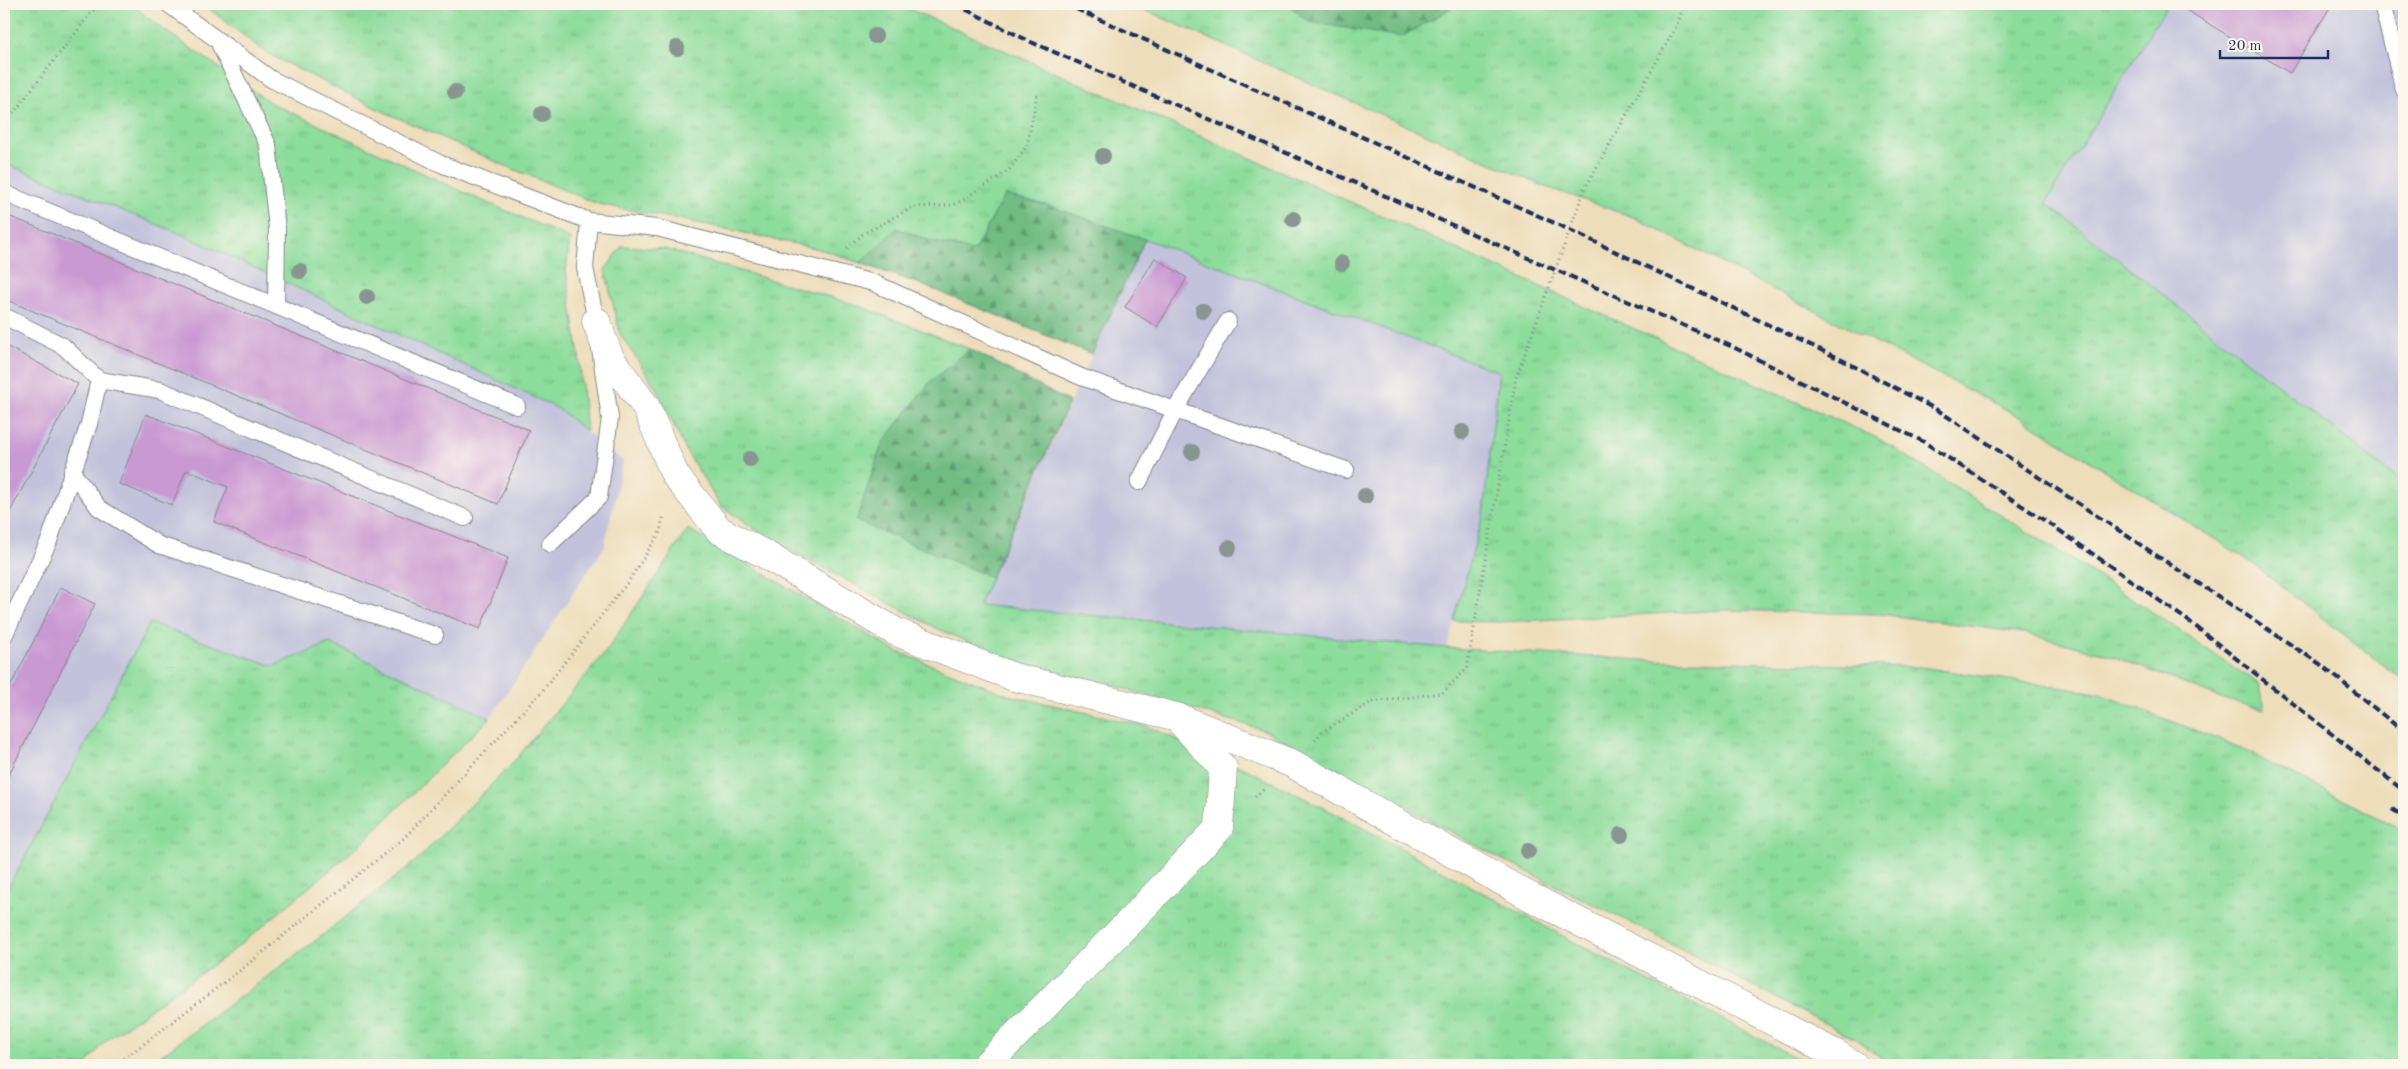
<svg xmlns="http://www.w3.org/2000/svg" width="2408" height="1069" viewBox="0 0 2408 1069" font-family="'Old Standard TT',serif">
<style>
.industrial{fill:#c2c2dc}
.grass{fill:url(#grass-tufts);stroke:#54867c}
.forest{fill:url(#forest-firs);stroke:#467670}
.building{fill:#c999d2}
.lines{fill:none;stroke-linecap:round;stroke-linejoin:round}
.service-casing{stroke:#84868c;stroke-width:18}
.minor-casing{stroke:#84868c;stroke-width:29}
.path{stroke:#84868c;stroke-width:3;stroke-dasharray:1 4;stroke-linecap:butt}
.service{stroke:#fff;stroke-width:16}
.minor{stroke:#fff;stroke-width:28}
.rail{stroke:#1b2f5e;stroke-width:4;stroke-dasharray:8 4;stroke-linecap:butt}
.tree{fill:#899590}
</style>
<defs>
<pattern id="grass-tufts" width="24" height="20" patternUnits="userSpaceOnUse" patternTransform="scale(1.25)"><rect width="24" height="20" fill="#8cdc9b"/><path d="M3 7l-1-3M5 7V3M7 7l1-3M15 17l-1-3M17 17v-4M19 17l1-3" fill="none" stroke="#78bd88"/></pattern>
<pattern id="forest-firs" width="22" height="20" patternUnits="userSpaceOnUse" patternTransform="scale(1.25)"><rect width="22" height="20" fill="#71bc83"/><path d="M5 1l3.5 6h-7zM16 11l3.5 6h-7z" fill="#5c996e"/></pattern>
</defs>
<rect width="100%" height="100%" fill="#fbf7ec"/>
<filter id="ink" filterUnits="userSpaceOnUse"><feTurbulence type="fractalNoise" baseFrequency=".02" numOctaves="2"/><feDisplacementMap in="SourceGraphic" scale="10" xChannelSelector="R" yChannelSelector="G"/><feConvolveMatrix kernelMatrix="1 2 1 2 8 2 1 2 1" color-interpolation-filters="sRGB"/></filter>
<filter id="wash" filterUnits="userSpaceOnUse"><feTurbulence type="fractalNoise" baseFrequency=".0096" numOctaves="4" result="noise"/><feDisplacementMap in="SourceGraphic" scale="20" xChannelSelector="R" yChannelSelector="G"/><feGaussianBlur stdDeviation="1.12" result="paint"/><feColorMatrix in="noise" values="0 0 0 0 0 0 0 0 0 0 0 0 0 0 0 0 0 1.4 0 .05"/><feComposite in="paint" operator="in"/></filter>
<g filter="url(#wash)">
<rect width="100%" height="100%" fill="#edddba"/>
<g class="industrial">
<path d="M 2168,4 L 2404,4 L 2404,484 L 2045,203 Z"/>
<path d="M 4,163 L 181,234 L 557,408 L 623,461 L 604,547 L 490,718 L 330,644 L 273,666 L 150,623 L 4,896 Z"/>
<path d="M 1145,239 L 1500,372 L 1483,515 L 1447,648 L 978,605 Z"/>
</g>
<g class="grass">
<path d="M 4,4 L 132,4 L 154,23 L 271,103 L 481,200 L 570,238 L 566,271 L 579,356 L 586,431 L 557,408 L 181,234 L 4,163 Z"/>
<path d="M 203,4 L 898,4 L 1399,223 L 1879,439 L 2109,583 L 2260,685 L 2264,710 L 2223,699 L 2110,655 L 2024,633 L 1880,614 L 1726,610 L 1500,622 L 1454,621 L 1483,515 L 1499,372 L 1145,239 L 1092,354 L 920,284 L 823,250 L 708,225 L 598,204 L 501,164 L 378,109 L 266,53 Z"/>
<path d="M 1131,4 L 2168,4 L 2046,203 L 2404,484 L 2404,681 L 2245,558 L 2013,413 L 1633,217 L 1543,186 Z"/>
<path d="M 622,246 L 665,249 L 857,305 L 970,349 L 1069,402 L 979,605 L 1447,648 L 1644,660 L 1920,667 L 2098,693 L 2236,746 L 2393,825 L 2404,834 L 2404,1065 L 1890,1065 L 1857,1040 L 1635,925 L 1499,858 L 1264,730 L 1115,686 L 1020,665 L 934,627 L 775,542 L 721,506 L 686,451 L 658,391 L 620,334 L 605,270 Z"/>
<path d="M 688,529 L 896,651 L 1008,695 L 1146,726 L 1248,770 L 1356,824 L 1585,948 L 1810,1065 L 148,1065 L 315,941 L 418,859 L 511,765 L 607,650 Z"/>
<path d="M 150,623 L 273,666 L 330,643 L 490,718 L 361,844 L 234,950 L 104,1042 L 86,1065 L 4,1065 L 4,896 Z"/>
</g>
<g class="forest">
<path d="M 1287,4 L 1458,4 L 1401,37 L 1309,22 Z"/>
<path d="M 1005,195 L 1050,206 L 1145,239 L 1092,354 L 920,284 L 860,263 L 897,228 L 931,241 L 974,251 Z"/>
<path d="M 970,349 L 1069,402 L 991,577 L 856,521 L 882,444 L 930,382 Z"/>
</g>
<g id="blocks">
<g class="building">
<path d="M 2176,4 L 2332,4 L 2290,73 Z"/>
<path d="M 4,214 L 529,430 L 498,504 L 4,299 Z"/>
<path d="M 1155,258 L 1187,278 L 1157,327 L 1125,307 Z"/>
<path d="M 8,347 L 78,384 L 4,523 L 4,355 Z"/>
<path d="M 146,414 L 508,558 L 480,629 L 214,522 L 228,487 L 186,470 L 172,505 L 119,484 Z"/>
<path d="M 61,587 L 95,604 L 4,784 L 4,699 Z"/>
</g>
</g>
</g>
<g filter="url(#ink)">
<use href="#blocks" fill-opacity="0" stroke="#84868c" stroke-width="1"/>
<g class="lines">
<g class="service-casing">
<g id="service">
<path d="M 168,4 L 271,79 L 441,164 L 589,221 L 585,268 L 596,321 L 610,418 L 599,497 L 550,544"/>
<path d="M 2382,4 L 2404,90"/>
<path d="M 219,43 L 268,145 L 277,229 L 276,306"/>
<path d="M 4,193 L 517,406"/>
<path d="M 589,221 L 657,228 L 874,283 L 1081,377 L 1346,470"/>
<path d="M 4,316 L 63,346 L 99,380 L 89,424 L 49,541 L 4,636"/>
<path d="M 99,380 L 160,390 L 465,518"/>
<path d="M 72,472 L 99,508 L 159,545 L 435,635"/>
<path d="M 1139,482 L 1176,409 L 1228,321"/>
</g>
</g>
<g class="minor-casing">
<g id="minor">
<path d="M 596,321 L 610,358 L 646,407 L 675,475 L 719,530 L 766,555 L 896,632 L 1014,677 L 1177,717 L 1293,764 L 1527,895 L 1836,1054 L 1854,1065"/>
<path d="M 986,1065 L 1128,923 L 1219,828 L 1223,768 L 1182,723"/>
</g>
</g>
<g class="path">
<path d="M 4,125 L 98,4"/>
<path d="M 847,248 L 863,234 L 913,207 L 954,205 L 1008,171 L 1027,146 L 1037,95"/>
<path d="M 1315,740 L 1322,732 L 1372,702 L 1442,693 L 1467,669 L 1516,378 L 1585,188 L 1676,27 L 1685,4"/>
<path d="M 1255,797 L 1265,788"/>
<path d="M 116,1065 L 247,965 L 404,838 L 543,690 L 628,582 L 659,534 L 664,515"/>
</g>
<use href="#service" class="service"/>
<use href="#minor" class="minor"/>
<g class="rail">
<path d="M 955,4 L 1031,42 L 1733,347 L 1924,442 L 2053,526 L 2190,622 L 2404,791"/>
<path d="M 1065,4 L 1570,230 L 1846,362 L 1939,411 L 2320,664 L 2404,732"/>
<path d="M 2392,809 L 2404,817"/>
</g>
</g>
<g class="tree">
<circle cx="875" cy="36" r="8"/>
<circle cx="677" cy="48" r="8"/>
<circle cx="455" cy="92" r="8"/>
<circle cx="542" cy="114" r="8"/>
<circle cx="1103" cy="156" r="8"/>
<circle cx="1293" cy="219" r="8"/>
<circle cx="1342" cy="263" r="8"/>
<circle cx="300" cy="271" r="8"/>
<circle cx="367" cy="297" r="8"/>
<circle cx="1203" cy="311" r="8"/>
<circle cx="1462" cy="432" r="8"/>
<circle cx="1192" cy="452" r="8"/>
<circle cx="750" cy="459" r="8"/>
<circle cx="1365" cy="496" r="8"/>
<circle cx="1229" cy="548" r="8"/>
<circle cx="1621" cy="835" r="8"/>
<circle cx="1528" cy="851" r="8"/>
</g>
</g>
<rect width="2408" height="1069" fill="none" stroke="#fbf7ec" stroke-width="20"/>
<path d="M2220 50v8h108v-8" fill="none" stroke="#1b2f5e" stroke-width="2.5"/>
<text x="2228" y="50" font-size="15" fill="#1b2f5e" stroke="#fbf7ec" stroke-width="4" paint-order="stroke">20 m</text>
</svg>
